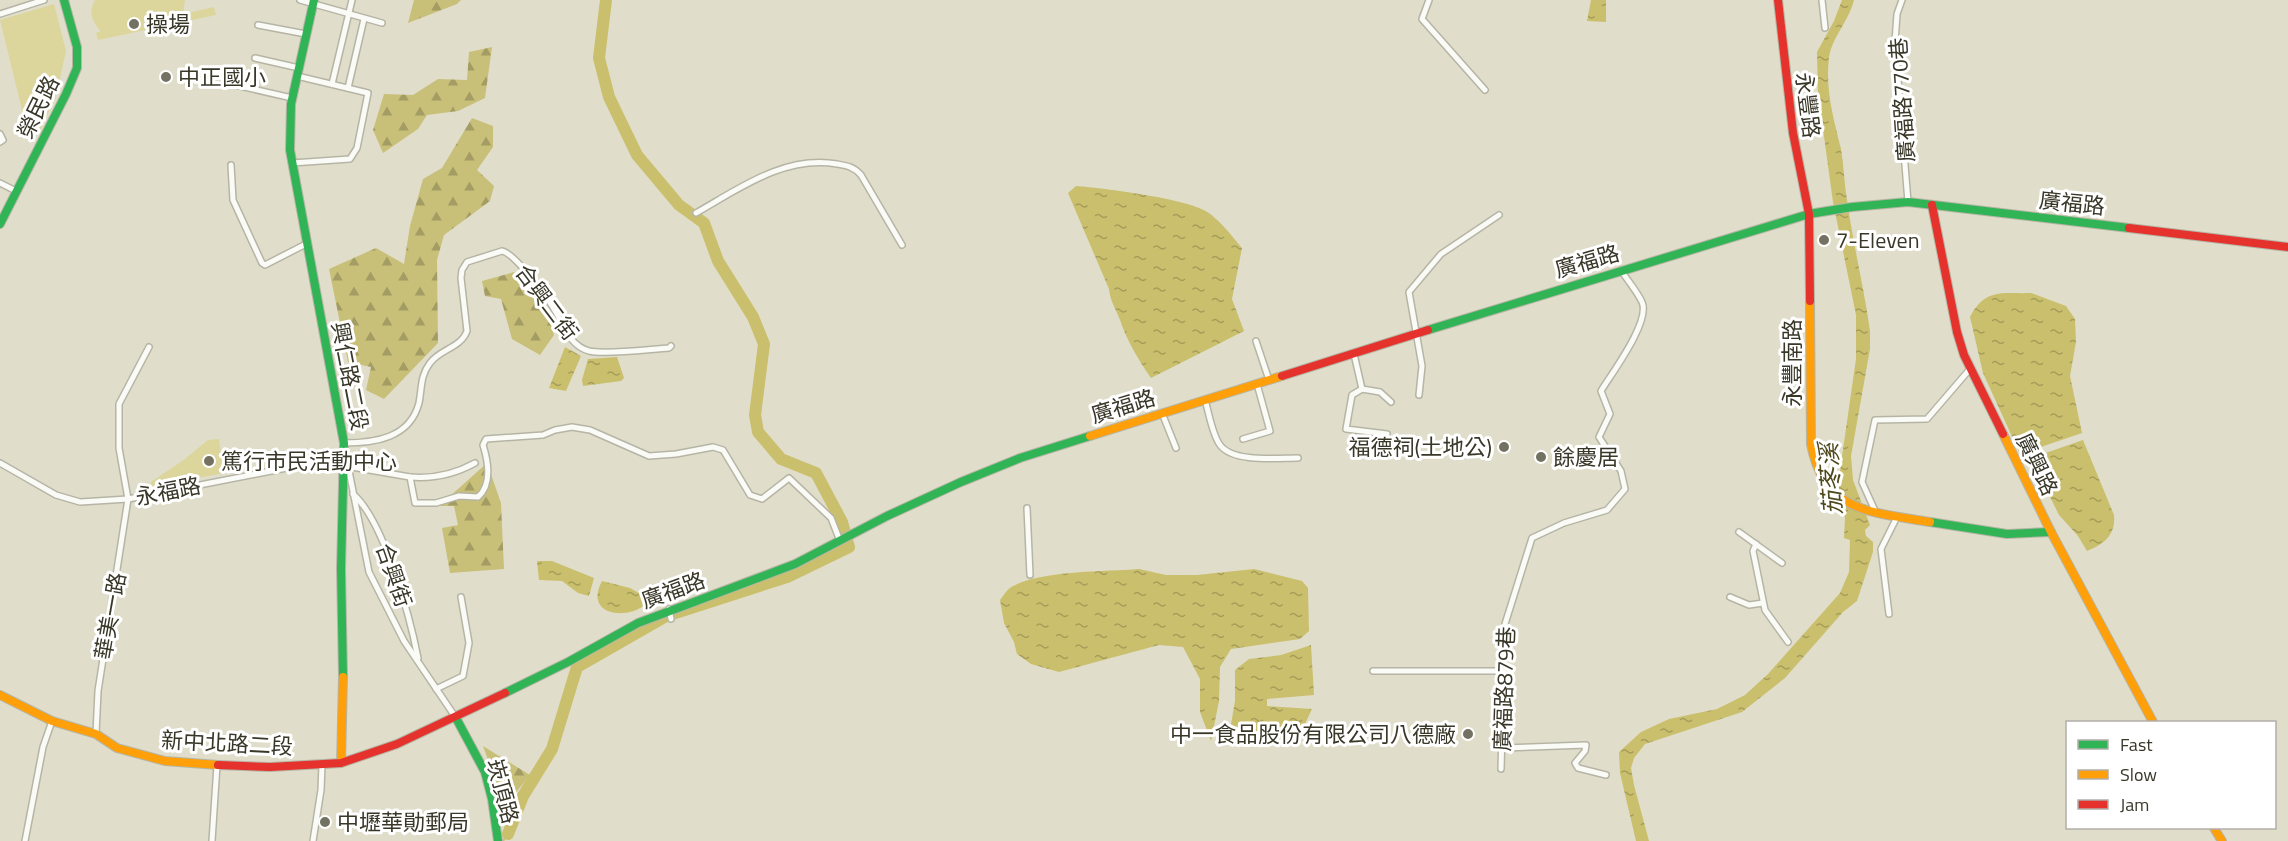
<svg xmlns="http://www.w3.org/2000/svg" width="2288" height="841" viewBox="0 0 2288 841" font-family="'Titillium Web','Noto Sans TC',sans-serif">
<style>
.forest{fill:url(#forest-firs)}
.green{fill:#dcd59c}
.water{fill:url(#water-ripples)}
.lines{fill:none;stroke-linecap:round;stroke-linejoin:round}
.stream{stroke:#cabf6c;stroke-width:2}
.river{stroke:#cabf6c;stroke-width:12}
.street-casing{stroke:#b6b5a5;stroke-width:8}
.fast-casing{stroke:#b6b5a5;stroke-width:10}
.slow-casing{stroke:#b6b5a5;stroke-width:10}
.jam-casing{stroke:#b6b5a5;stroke-width:10}
.street{stroke:#fafaf7;stroke-width:5}
.fast{stroke:#30b455;stroke-width:8}
.slow{stroke:#ff9f0a;stroke-width:8}
.jam{stroke:#e5322d;stroke-width:8}
.poi-dot{fill:#737161;stroke:#fff;stroke-width:2}
.labels{text-anchor:middle;stroke-width:6;stroke-linejoin:round;paint-order:stroke}
.poi-label{font-size:22px;fill:#393728;stroke:#fff;text-anchor:start}
.street-label{font-size:22px;fill:#393728;stroke:#fff}
.water-label{font-size:24px;font-style:italic;fill:#4e481c;stroke:#fff}
</style>
<defs>
<pattern id="forest-firs" width="22" height="20" patternUnits="userSpaceOnUse" patternTransform="scale(1.5)"><rect width="22" height="20" fill="#c8bf79"/><path d="M5 1l3.5 6h-7zM16 11l3.5 6h-7z" fill="#a39c63"/></pattern>
<pattern id="water-ripples" width="26" height="14" patternUnits="userSpaceOnUse" patternTransform="scale(1.5)"><rect width="26" height="14" fill="#cabf6c"/><path d="M2 4q2-2 4 0t4 0M15 11q2-2 4 0t4 0" fill="none" stroke="#a59c59"/></pattern>
</defs>
<rect width="100%" height="100%" fill="#e0deca"/>
<g class="forest">
<path d="M 414,0 L 461,0 L 457,4 L 408,23 Z"/>
<path d="M 492,47 L 485,98 L 458,111 L 427,115 L 418,129 L 383,153 L 373,130 L 384,94 L 413,95 L 438,79 L 467,80 L 469,52 Z"/>
<path d="M 472,118 L 493,126 L 493,147 L 477,170 L 494,186 L 490,201 L 444,235 L 437,260 L 438,343 L 384,399 L 366,390 L 371,367 L 348,362 L 329,269 L 376,248 L 404,264 L 410,226 L 423,179 L 442,168 Z"/>
<path d="M 514,272 L 547,311 L 554,335 L 540,355 L 512,339 L 501,299 L 485,296 L 482,281 Z"/>
<path d="M 487,463 L 501,503 L 504,569 L 450,573 L 442,528 L 458,525 L 454,506 L 439,506 Z"/>
<path d="M 483,746 L 530,775 L 505,806 Z"/>
</g>
<g class="green">
<path d="M 95,0 L 185,0 L 183,14 L 214,7 L 216,15 L 98,40 L 96,33 L 101,31 C 92,23 88,11 95,0 Z"/>
<path d="M 54,4 L 66,51 L 56,96 L 40,131 L 25,122 L 0,20 Z"/>
<path d="M 219,439 L 224,473 L 150,487 L 151,482 L 185,459 L 208,440 Z"/>
</g>
<g class="water">
<path d="M 1591,0 L 1606,0 L 1606,22 L 1587,21 Z"/>
<path d="M 1842,0 L 1854,0 C 1849,21 1831,39 1829,58 C 1825,90 1834,120 1841,149 C 1844,166 1844,183 1847,200 C 1853,244 1864,287 1870,331 L 1870,349 L 1851,456 L 1853,480 L 1870,525 L 1865,530 L 1866,536 L 1873,542 L 1873,552 L 1857,601 L 1843,612 L 1785,678 L 1742,712 L 1645,744 L 1634,758 L 1631,768 L 1634,785 L 1649,841 L 1636,841 L 1620,773 L 1619,752 L 1641,732 L 1669,719 L 1717,709 L 1745,695 L 1768,674 L 1840,593 L 1849,572 L 1850,540 L 1844,538 L 1845,518 L 1838,484 L 1856,359 L 1856,315 L 1833,202 L 1818,93 L 1817,52 L 1834,21 Z"/>
<path d="M 1076,186 C 1102,188 1191,199 1209,213 C 1222,223 1232,236 1242,248 L 1232,299 L 1244,331 L 1151,378 C 1138,359 1127,341 1120,320 C 1116,309 1110,301 1109,289 L 1068,193 Z"/>
<path d="M 2031,293 L 2066,306 L 2075,319 L 2076,342 L 2070,376 L 2082,433 L 2020,454 L 1983,373 L 1970,317 C 1985,288 2002,294 2031,293 Z"/>
<path d="M 565,347 L 581,356 L 566,391 L 549,388 Z"/>
<path d="M 617,357 L 624,378 L 621,381 L 583,386 L 582,380 L 588,359 Z"/>
<path d="M 2083,440 L 2114,515 C 2116,535 2104,544 2087,551 L 2078,536 L 2059,515 L 2031,458 Z"/>
<path d="M 537,561 L 552,561 L 594,578 L 589,596 L 578,593 L 562,581 L 539,580 Z"/>
<path d="M 1139,569 L 1166,575 L 1197,575 L 1254,569 L 1302,581 L 1308,588 L 1309,631 L 1300,639 L 1231,649 L 1220,667 L 1219,701 L 1211,741 L 1200,712 L 1200,679 L 1183,647 L 1159,645 L 1059,672 L 1031,664 L 1017,654 L 1014,642 L 1004,623 L 1000,600 C 1004,595 1007,589 1013,586 C 1044,570 1104,572 1139,569 Z"/>
<path d="M 602,581 L 630,588 L 646,597 L 645,605 C 624,621 584,614 602,581 Z"/>
<path d="M 1311,645 L 1314,695 L 1267,699 L 1267,706 L 1312,709 L 1303,728 L 1294,739 L 1230,730 L 1235,701 L 1235,670 L 1249,659 L 1281,655 Z"/>
</g>
<g class="lines">
<path class="stream" d="M 503,841 L 508,834"/>
<path class="river" d="M 508,834 L 523,796 L 552,749 L 577,667 L 666,616 L 787,577 L 849,547 L 842,522 L 816,473 L 781,459 L 758,432 L 755,415 L 764,344 L 753,317 L 718,261 L 704,223 L 679,205 L 637,155 L 609,97 L 599,58 L 606,0"/>
<g class="street-casing">
<g id="street">
<path d="M 300,0 L 382,23"/>
<path d="M 1429,0 L 1422,19 L 1485,90"/>
<path d="M 1822,0 L 1825,28"/>
<path d="M 1902,0 L 1897,14 L 1895,42 L 1908,202"/>
<path d="M 0,14 L 44,0"/>
<path d="M 258,25 L 306,34"/>
<path d="M 255,58 L 299,68"/>
<path d="M 231,84 L 292,98"/>
<path d="M 332,84 L 352,0"/>
<path d="M 348,88 L 364,19"/>
<path d="M 0,134 L 3,140 L 0,142"/>
<path d="M 292,163 L 350,159 L 357,148 L 368,93 L 297,76"/>
<path d="M 231,165 L 233,200 L 262,263 L 265,265 L 306,244"/>
<path d="M 0,183 L 16,191"/>
<path d="M 696,213 C 740,188 785,155 837,164 C 848,166 854,167 861,175 L 902,245"/>
<path d="M 1256,341 L 1269,380"/>
<path d="M 1354,354 L 1362,389"/>
<path d="M 1362,389 L 1352,395 L 1346,429 L 1387,434"/>
<path d="M 1362,389 L 1380,392 L 1391,402"/>
<path d="M 1419,395 L 1422,366 L 1409,292 L 1441,254 L 1499,215"/>
<path d="M 1205,400 C 1209,413 1212,434 1220,445 C 1233,463 1278,458 1298,458"/>
<path d="M 1162,413 L 1176,448"/>
<path d="M 1243,439 L 1270,431 L 1257,384"/>
<path d="M 344,443 C 375,443 410,438 419,403 C 422,388 420,376 430,363 C 440,349 461,348 467,331 L 461,278 L 462,270 L 467,262 L 502,251 C 515,253 550,301 557,314 C 565,329 571,346 589,351 C 605,355 651,349 669,348 L 671,346"/>
<path d="M 0,463 L 56,495 L 80,502 L 128,499 L 343,457 L 349,471 L 369,572 L 404,641 L 456,718"/>
<path d="M 346,466 L 410,477 L 415,503 L 436,503 L 459,496 L 478,497 C 493,484 488,461 483,445 L 486,439 L 543,435 L 555,430 L 572,427 L 590,430 L 649,456 L 676,454 L 713,447 L 723,450 L 750,495 L 762,499 L 789,478 L 831,518 L 840,541"/>
<path d="M 410,477 C 433,479 455,474 475,463"/>
<path d="M 353,494 C 384,521 410,617 418,658"/>
<path d="M 1027,508 L 1030,575"/>
<path d="M 1876,513 L 1862,482 L 1875,420 L 1927,419 L 1970,369"/>
<path d="M 1739,532 L 1782,563"/>
<path d="M 1756,544 L 1753,551 L 1765,610 L 1788,642"/>
<path d="M 1730,597 L 1749,605 L 1763,603"/>
<path d="M 669,609 L 671,619"/>
<path d="M 1889,614 L 1881,549 L 1897,517"/>
<path d="M 1373,671 L 1504,671"/>
<path d="M 436,689 L 463,676 L 469,643 L 461,597"/>
<path d="M 96,734 L 98,691 L 128,499 L 119,448 L 119,404 L 149,347"/>
<path d="M 1502,748 L 1586,745 L 1585,751 L 1575,763 L 1578,768 L 1606,775"/>
<path d="M 1501,769 L 1505,624 L 1532,538 L 1564,523 L 1607,510 L 1625,489 L 1621,471 L 1599,437 L 1610,414 L 1601,391 C 1612,373 1651,321 1642,302 C 1637,291 1627,280 1621,270"/>
<path d="M 25,841 L 43,747 L 52,721"/>
<path d="M 212,841 L 217,765"/>
<path d="M 313,841 L 321,790 L 322,764"/>
</g>
</g>
<g class="fast-casing">
<g id="fast">
<path d="M 314,0 L 291,104 L 290,150 L 344,443 L 341,569 L 343,677"/>
<path d="M 0,224 L 66,94 L 77,68 L 77,47 L 64,0"/>
<path d="M 1428,330 L 1809,214 L 1852,207 L 1908,202 L 2129,228"/>
<path d="M 1930,522 L 2007,534 L 2051,532"/>
<path d="M 505,693 L 568,662 L 638,623 L 795,564 L 887,516 L 961,482 L 1020,458 L 1090,436"/>
<path d="M 456,718 L 485,772 L 492,799 L 498,841"/>
</g>
</g>
<g class="slow-casing">
<g id="slow">
<path d="M 1810,301 L 1811,444 C 1824,513 1872,512 1930,522"/>
<path d="M 2003,434 L 2051,532 L 2153,722"/>
<path d="M 1090,436 L 1282,376"/>
<path d="M 0,695 L 52,721 L 96,734 L 117,748 L 165,761 L 218,765"/>
<path d="M 341,763 L 343,677"/>
<path d="M 2214,828 L 2222,841"/>
</g>
</g>
<g class="jam-casing">
<g id="jam">
<path d="M 1778,0 L 1793,133 L 1809,214 L 1810,301"/>
<path d="M 1932,205 L 1957,332 L 1964,355 L 2003,434"/>
<path d="M 2129,228 L 2288,247"/>
<path d="M 1282,376 L 1428,330"/>
<path d="M 218,765 L 270,767 L 341,763 L 397,744 L 505,693"/>
</g>
</g>
<use href="#street" class="street"/>
<use href="#fast" class="fast"/>
<use href="#slow" class="slow"/>
<use href="#jam" class="jam"/>
</g>
<g class="poi-dot">
<circle cx="134" cy="24" r="6"/>
<circle cx="166" cy="77" r="6"/>
<circle cx="1824" cy="240" r="6"/>
<circle cx="1504" cy="447" r="6"/>
<circle cx="1541" cy="457" r="6"/>
<circle cx="209" cy="461" r="6"/>
<circle cx="1468" cy="734" r="6"/>
<circle cx="325" cy="822" r="6"/>
</g>
<g class="labels">
<g class="poi-label">
<text x="146" y="32">操場</text>
<text x="178" y="85">中正國小</text>
<text x="1836" y="248">7-Eleven</text>
<text x="1492" y="455" text-anchor="end">福德祠(土地公)</text>
<text x="1553" y="465">餘慶居</text>
<text x="221" y="469">篤行市民活動中心</text>
<text x="1456" y="742" text-anchor="end">中一食品股份有限公司八德廠</text>
<text x="337" y="830">中壢華勛郵局</text>
</g>
<g class="street-label">
<text transform="translate(1902 100) rotate(-94)" y="8">廣福路770巷</text>
<text transform="translate(1808 105) rotate(83)" y="8">永豐路</text>
<text transform="translate(38 107) rotate(-64)" y="8">榮民路</text>
<text transform="translate(2072 203) rotate(6)" y="8">廣福路</text>
<text transform="translate(1587 261) rotate(-16)" y="8">廣福路</text>
<text transform="translate(547 302) rotate(53)" y="8">合興二街</text>
<text transform="translate(1792 363) rotate(-90)" y="8">永豐南路</text>
<text transform="translate(350 376) rotate(79)" y="8">興仁路二段</text>
<text transform="translate(1123 406) rotate(-17)" y="8">廣福路</text>
<text transform="translate(2037 464) rotate(64)" y="8">廣興路</text>
<text transform="translate(168 491) rotate(-11)" y="8">永福路</text>
<text transform="translate(394 575) rotate(71)" y="8">合興街</text>
<text transform="translate(673 590) rotate(-20)" y="8">廣福路</text>
<text transform="translate(110 616) rotate(-80)" y="8">華美一路</text>
<text transform="translate(1504 689) rotate(-88)" y="8">廣福路879巷</text>
<text transform="translate(227 743) rotate(3)" y="8">新中北路二段</text>
<text transform="translate(503 791) rotate(75)" y="8">崁頂路</text>
</g>
<g class="water-label">
<text transform="translate(1831 479) rotate(-94)" y="8">茄苳溪</text>
</g>
</g>
<rect x="2066" y="721" width="210" height="108" fill="#ffffff" stroke="#b0afa9" stroke-width="1.5"/>
<rect x="2078" y="740" width="30" height="9" fill="#30b455" stroke="#b0afa9" stroke-width="1.5"/>
<text x="2120" y="751" font-size="18" fill="#393728">Fast</text>
<rect x="2078" y="770" width="30" height="9" fill="#ff9f0a" stroke="#b0afa9" stroke-width="1.5"/>
<text x="2120" y="781" font-size="18" fill="#393728">Slow</text>
<rect x="2078" y="800" width="30" height="9" fill="#e5322d" stroke="#b0afa9" stroke-width="1.5"/>
<text x="2120" y="811" font-size="18" fill="#393728">Jam</text>
</svg>
